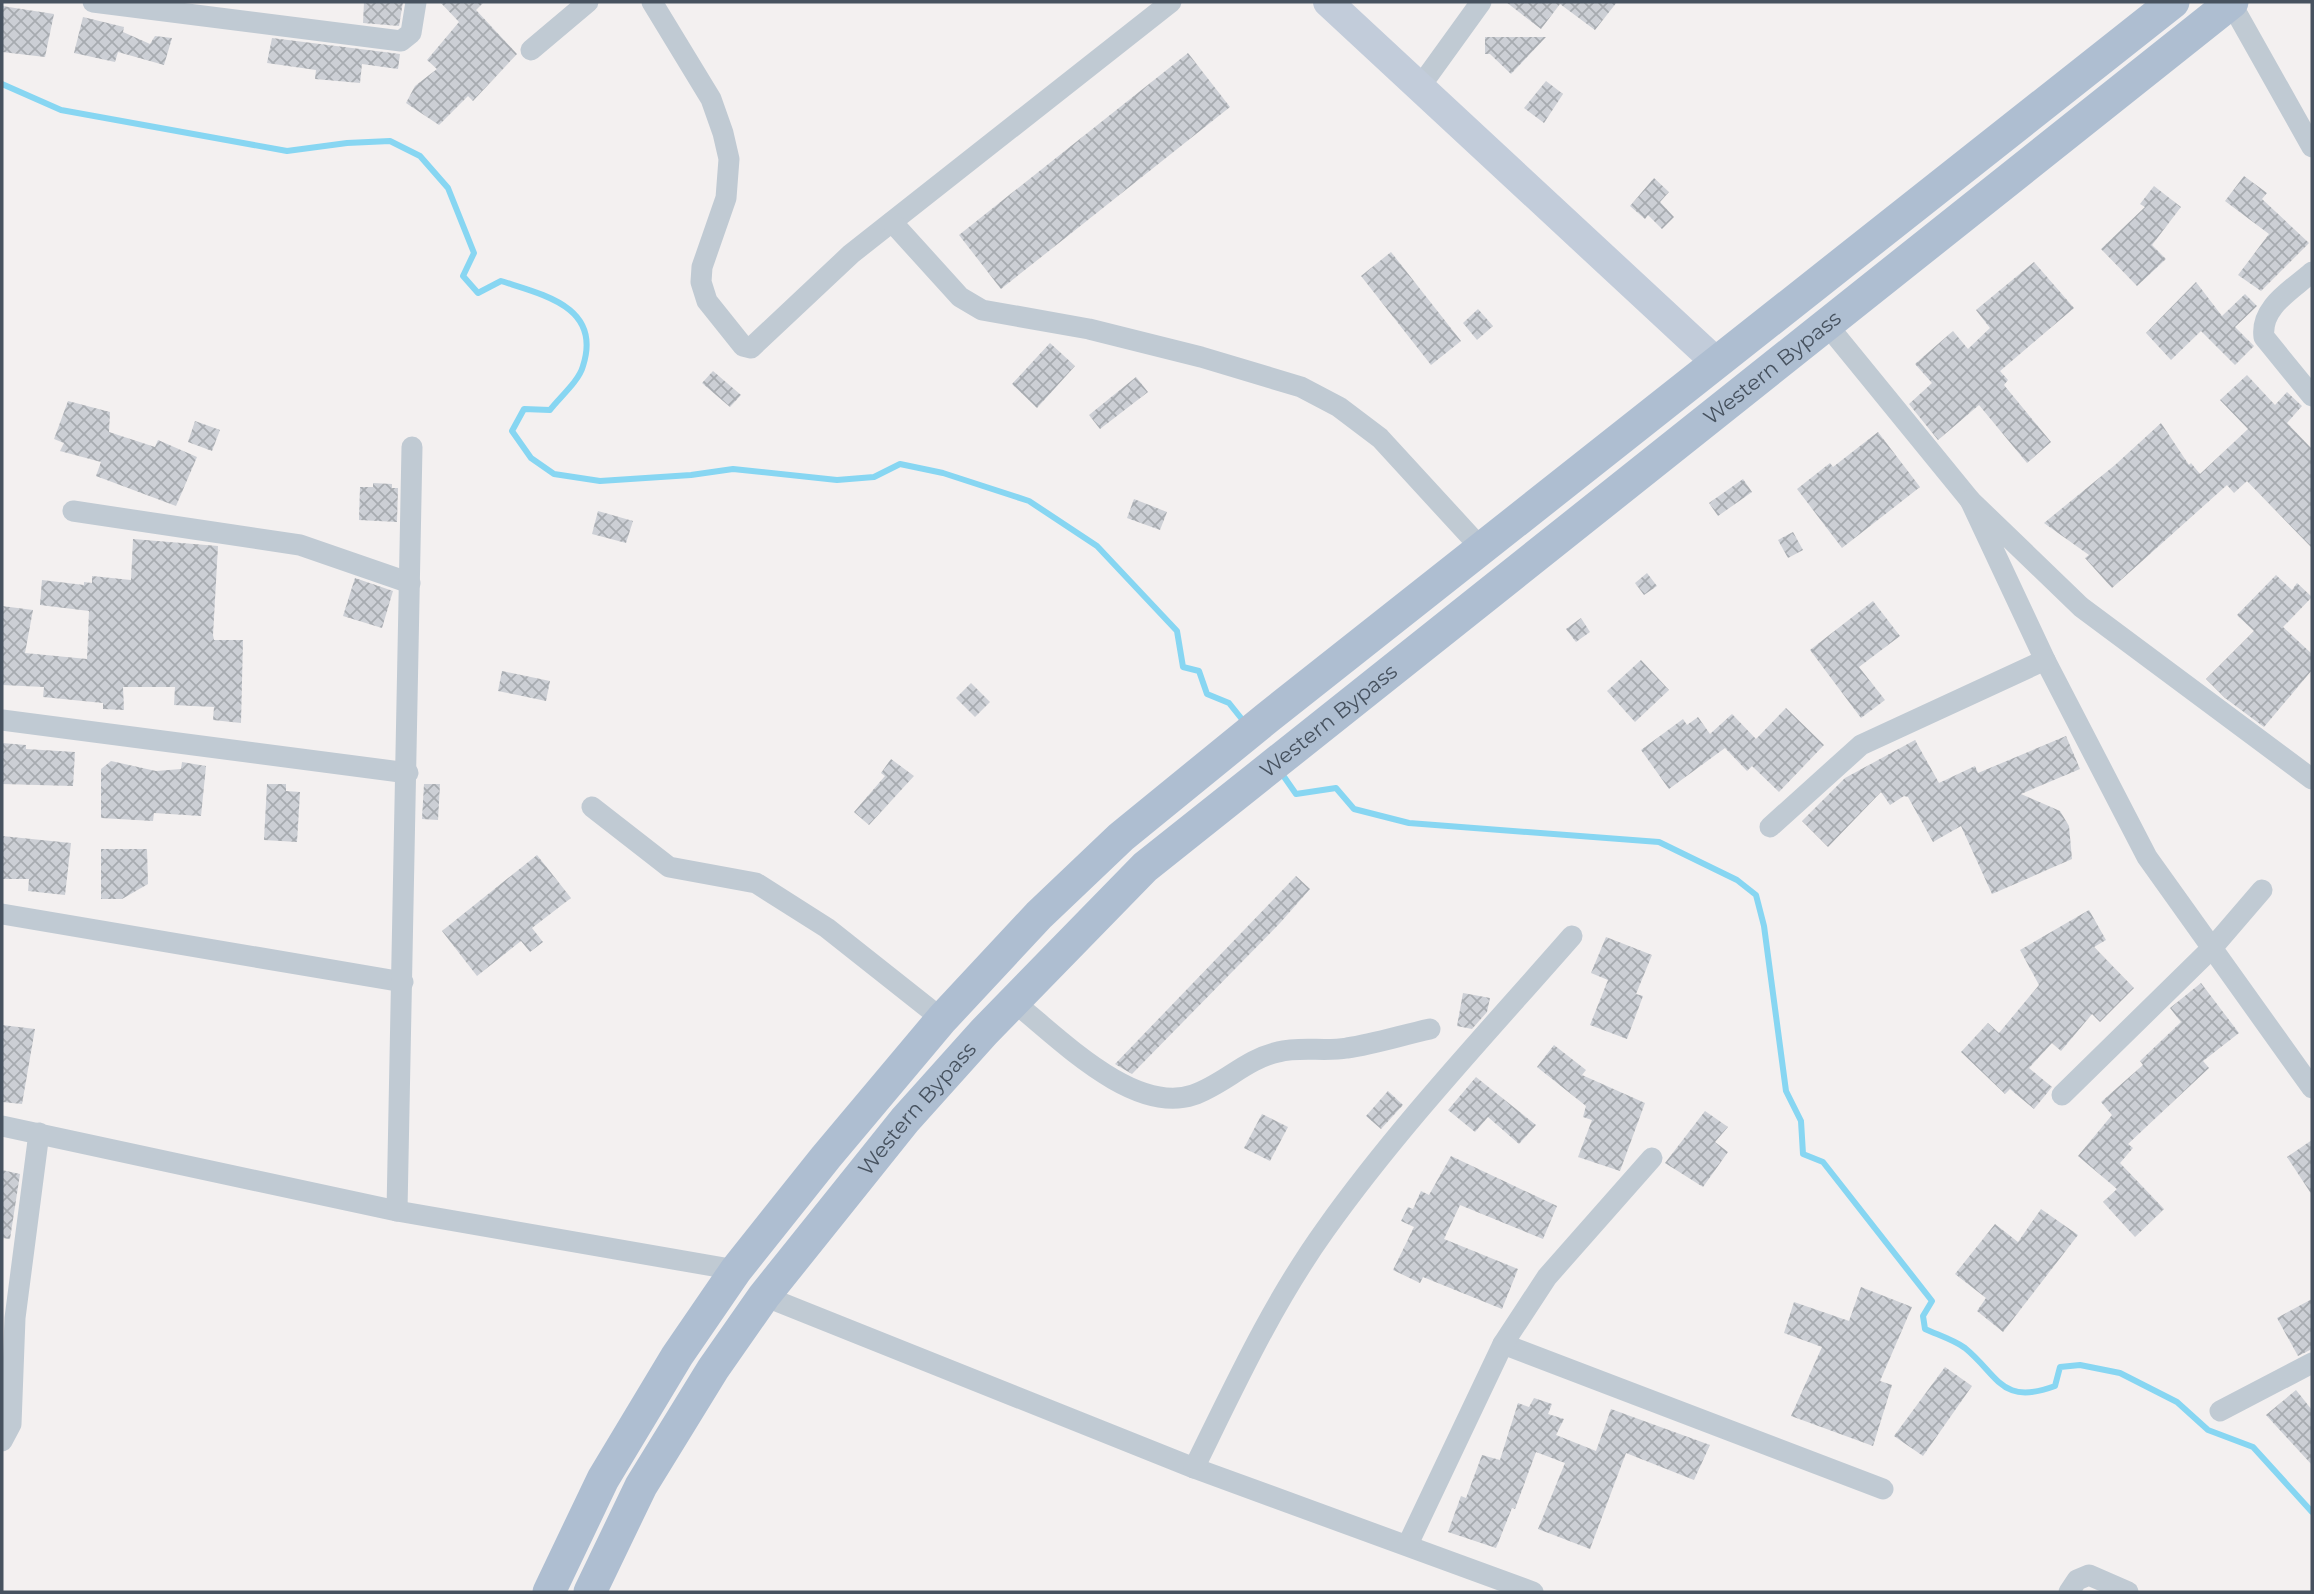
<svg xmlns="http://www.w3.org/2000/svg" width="2314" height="1594" viewBox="0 0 2314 1594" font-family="Montserrat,sans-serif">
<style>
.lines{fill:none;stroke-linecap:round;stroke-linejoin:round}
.stream{stroke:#87d6f2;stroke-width:6}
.building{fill:url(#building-cross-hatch)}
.street{stroke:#c0cad3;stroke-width:21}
.secondary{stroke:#c2ccda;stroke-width:30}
.primary{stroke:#aebed1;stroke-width:33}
.labels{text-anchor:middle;stroke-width:6;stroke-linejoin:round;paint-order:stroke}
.street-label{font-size:21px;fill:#47525f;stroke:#fff}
</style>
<defs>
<pattern id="building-cross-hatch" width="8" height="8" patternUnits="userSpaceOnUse" patternTransform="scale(1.75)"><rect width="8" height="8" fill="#cccfd5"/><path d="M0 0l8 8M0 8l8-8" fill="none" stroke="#a7abb0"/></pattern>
</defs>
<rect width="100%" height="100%" fill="#f3f0f0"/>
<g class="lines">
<g class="stream">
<path d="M 2,84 L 61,110 L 287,151 L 347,143 L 390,141 L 420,156 L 448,188 L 474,253 L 463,276 L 478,293 L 501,281 C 544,295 602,307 583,366 C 579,381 560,397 550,410 L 524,409 L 512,431 L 531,458 L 554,474 L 600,481 L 691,475 L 733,469 L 837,480 L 874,477 L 900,464 L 943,473 L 1029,501 L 1097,546 L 1177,631 L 1183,667 L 1199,671 L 1207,694 L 1229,703 L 1245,723"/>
<path d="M 1280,771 L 1296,794 L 1336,788 L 1354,809 L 1409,823 L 1659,842 L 1737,880 L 1756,895 L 1764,926 L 1786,1091 L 1801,1121 L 1803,1154 L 1823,1162 L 1932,1301 L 1923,1316 L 1925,1329 C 1938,1335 1954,1340 1965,1348 C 1999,1376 2001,1406 2055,1386 L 2060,1367 L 2080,1365 L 2120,1373 L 2177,1402 L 2208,1430 L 2253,1447 L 2312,1512"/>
</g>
</g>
<g class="building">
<path d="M 364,2 L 403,2 L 399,26 L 363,23 Z"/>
<path d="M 440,2 L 484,2 L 476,10 L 517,54 L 473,101 L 468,96 L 439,125 L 406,103 L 415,86 L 437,69 L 427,60 L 459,22 Z"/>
<path d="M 1506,2 L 1617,2 L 1595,30 L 1560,4 L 1541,29 Z"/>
<path d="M 2,6 L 54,14 L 45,57 L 2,52 Z"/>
<path d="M 83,17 L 124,27 L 123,32 L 150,44 L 155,36 L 172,38 L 164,65 L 118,52 L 115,62 L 74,53 Z"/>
<path d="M 1485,37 L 1546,37 L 1511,74 L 1490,54 L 1485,54 Z"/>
<path d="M 272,38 L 400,54 L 398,69 L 362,64 L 360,83 L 315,79 L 316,70 L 267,63 Z"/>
<path d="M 1188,53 L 1230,107 L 1001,289 L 959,235 Z"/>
<path d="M 1546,81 L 1563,94 L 1544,123 L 1524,108 Z"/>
<path d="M 2244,176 L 2267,193 L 2262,199 L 2309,243 L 2261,291 L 2238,275 L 2269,234 L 2225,201 Z"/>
<path d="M 1654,178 L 1669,192 L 1660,202 L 1674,217 L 1662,229 L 1648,215 L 1645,219 L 1630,206 Z"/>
<path d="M 2154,186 L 2181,207 L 2152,245 L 2166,259 L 2137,286 L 2101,249 L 2145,207 L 2140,204 Z"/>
<path d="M 1391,252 L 1461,341 L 1431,365 L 1361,276 Z"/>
<path d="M 2034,262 L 2074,308 L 2000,371 L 2008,380 L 2004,385 L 2051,442 L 2027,463 L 1979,405 L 1938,440 L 1909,404 L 1932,383 L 1915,364 L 1953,331 L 1968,349 L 1990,328 L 1976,310 Z"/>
<path d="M 2196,282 L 2222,316 L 2245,294 L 2257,306 L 2235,327 L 2254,346 L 2235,365 L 2201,331 L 2171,360 L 2146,333 Z"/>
<path d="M 1478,309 L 1493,326 L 1477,340 L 1463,323 Z"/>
<path d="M 1050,343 L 1075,366 L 1037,408 L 1012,384 Z"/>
<path d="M 713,371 L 741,395 L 730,407 L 702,383 Z"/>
<path d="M 2247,375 L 2275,405 L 2287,392 L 2302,406 L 2287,423 L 2312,449 L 2312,548 L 2247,481 L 2234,493 L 2227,485 L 2112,588 L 2085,558 L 2089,555 L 2044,523 L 2115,465 L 2161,423 L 2189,465 L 2191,463 L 2200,474 L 2248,429 L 2220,400 Z"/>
<path d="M 1136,377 L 1148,392 L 1100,429 L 1089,415 Z"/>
<path d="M 68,401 L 110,412 L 109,432 L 155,447 L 158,440 L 197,457 L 176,506 L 96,476 L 101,462 L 60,451 L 64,443 L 54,439 Z"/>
<path d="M 195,421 L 220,430 L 212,451 L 188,442 Z"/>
<path d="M 1878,432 L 1920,487 L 1842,548 L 1797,489 L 1830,463 L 1833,467 Z"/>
<path d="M 1743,479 L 1752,492 L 1718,516 L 1709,503 Z"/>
<path d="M 373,483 L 392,484 L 392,488 L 398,488 L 397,522 L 359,520 L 360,487 L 373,487 Z"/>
<path d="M 1134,499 L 1167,512 L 1160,530 L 1127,518 Z"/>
<path d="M 598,511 L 633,521 L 626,543 L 592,534 Z"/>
<path d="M 1793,532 L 1803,550 L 1788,558 L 1778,540 Z"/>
<path d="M 133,539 L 218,546 L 213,635 L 214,640 L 243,640 L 241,723 L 213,720 L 214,707 L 174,705 L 175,687 L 123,687 L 124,710 L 103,709 L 103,703 L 43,697 L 44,687 L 2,685 L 2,606 L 33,610 L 25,653 L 87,659 L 89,611 L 40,605 L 42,580 L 84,585 L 84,582 L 92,583 L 92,576 L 131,580 Z"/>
<path d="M 1647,573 L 1657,586 L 1644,595 L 1635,583 Z"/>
<path d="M 2276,575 L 2292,590 L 2297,583 L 2312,597 L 2283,627 L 2312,654 L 2312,670 L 2264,727 L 2225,698 L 2206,679 L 2254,631 L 2237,615 Z"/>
<path d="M 355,578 L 393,591 L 382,628 L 343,616 Z"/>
<path d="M 1873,601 L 1900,636 L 1859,667 L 1885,700 L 1861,718 L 1810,650 Z"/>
<path d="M 1581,618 L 1590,632 L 1576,642 L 1566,629 Z"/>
<path d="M 1641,660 L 1669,690 L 1635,722 L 1607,691 Z"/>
<path d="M 502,671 L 550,681 L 546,701 L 498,691 Z"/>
<path d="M 971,683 L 990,702 L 975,717 L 956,698 Z"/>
<path d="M 1786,708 L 1824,745 L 1779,792 L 1752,766 L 1747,771 L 1725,748 L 1669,789 L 1641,750 L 1683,719 L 1687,725 L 1698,717 L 1710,734 L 1732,714 L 1756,739 Z"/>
<path d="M 2066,736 L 2080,769 L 2021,794 L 2060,811 L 2069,826 L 2072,859 L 1992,894 L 1961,826 L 1933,842 L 1908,797 L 1904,796 L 1890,805 L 1881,792 L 1828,847 L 1802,821 L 1845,778 L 1915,740 L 1939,783 L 1975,766 L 1978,773 Z"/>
<path d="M 2,743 L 26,745 L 26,749 L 75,752 L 73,786 L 2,784 Z"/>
<path d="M 891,759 L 914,776 L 869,825 L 854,812 L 885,776 L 881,773 Z"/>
<path d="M 111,761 L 156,771 L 181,769 L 182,762 L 206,766 L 201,816 L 154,813 L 153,821 L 101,818 L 101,769 Z"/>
<path d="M 267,784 L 286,784 L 286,791 L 300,792 L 297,842 L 264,840 Z"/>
<path d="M 424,784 L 440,784 L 438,820 L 422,819 Z"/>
<path d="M 2,836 L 71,843 L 65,895 L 28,891 L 29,879 L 2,879 Z"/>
<path d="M 101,849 L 147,849 L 148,884 L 122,899 L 101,899 Z"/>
<path d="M 537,855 L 571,898 L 532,928 L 543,942 L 530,952 L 521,941 L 477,976 L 442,931 Z"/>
<path d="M 1296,876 L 1310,889 L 1280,923 L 1132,1074 L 1115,1064 Z"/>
<path d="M 2089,910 L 2106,940 L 2094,947 L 2134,988 L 2100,1022 L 2092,1014 L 2061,1051 L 2052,1043 L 2029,1068 L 2052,1087 L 2034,1109 L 2010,1089 L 2005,1094 L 1961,1052 L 1988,1023 L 1999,1033 L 2039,985 L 2020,950 Z"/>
<path d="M 1606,937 L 1652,955 L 1636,994 L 1643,996 L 1627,1039 L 1590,1025 L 1608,980 L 1591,973 Z"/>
<path d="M 2201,983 L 2239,1033 L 2203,1061 L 2209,1068 L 2128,1144 L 2133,1148 L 2120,1163 L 2164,1209 L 2135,1237 L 2103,1202 L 2117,1189 L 2078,1156 L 2112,1115 L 2101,1102 L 2143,1065 L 2140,1061 L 2181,1022 L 2170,1008 Z"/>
<path d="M 1463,993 L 1490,998 L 1487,1012 L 1472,1029 L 1457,1026 Z"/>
<path d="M 2,1025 L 35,1029 L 22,1104 L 2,1102 Z"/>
<path d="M 1554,1045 L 1586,1070 L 1582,1075 L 1645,1103 L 1620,1171 L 1578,1157 L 1592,1120 L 1583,1117 L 1586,1106 L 1537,1067 Z"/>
<path d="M 1476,1077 L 1536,1125 L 1519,1144 L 1488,1117 L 1475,1132 L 1448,1110 Z"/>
<path d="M 1388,1091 L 1403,1105 L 1381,1129 L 1366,1116 Z"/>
<path d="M 1705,1111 L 1728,1127 L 1715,1142 L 1728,1152 L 1703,1187 L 1665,1163 Z"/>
<path d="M 1262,1114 L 1288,1127 L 1270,1161 L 1244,1148 Z"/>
<path d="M 2312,1140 L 2312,1195 L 2287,1157 Z"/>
<path d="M 1451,1156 L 1557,1206 L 1543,1239 L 1460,1205 L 1444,1239 L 1518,1269 L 1502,1309 L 1423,1277 L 1420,1283 L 1393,1270 L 1414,1227 L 1401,1221 L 1408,1207 L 1413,1209 L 1421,1191 L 1429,1195 Z"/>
<path d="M 2,1170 L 20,1174 L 10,1239 L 2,1238 Z"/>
<path d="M 2041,1209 L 2078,1235 L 2003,1332 L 1977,1311 L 1986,1298 L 1955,1274 L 1995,1224 L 2018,1242 Z"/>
<path d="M 1861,1287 L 1912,1307 L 1880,1381 L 1892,1385 L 1873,1446 L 1791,1416 L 1822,1347 L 1784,1333 L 1794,1302 L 1849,1321 Z"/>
<path d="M 2312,1299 L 2312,1349 L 2298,1356 L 2277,1318 Z"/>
<path d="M 1945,1367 L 1972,1386 L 1923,1456 L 1894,1436 Z"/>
<path d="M 2296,1390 L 2312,1410 L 2312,1465 L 2266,1415 Z"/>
<path d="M 1534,1398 L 1552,1404 L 1548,1414 L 1564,1419 L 1556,1435 L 1596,1451 L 1611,1409 L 1710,1445 L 1694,1480 L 1626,1453 L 1590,1549 L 1538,1529 L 1565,1463 L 1536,1452 L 1515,1509 L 1512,1508 L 1496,1548 L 1448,1532 L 1461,1496 L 1466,1498 L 1482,1455 L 1500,1460 L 1518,1403 L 1529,1407 Z"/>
</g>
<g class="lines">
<g class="street">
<path d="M 93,2 L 401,41 L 411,33 L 416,2"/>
<path d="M 652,2 L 711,99 L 723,133 L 729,159 L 726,198 L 702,267 L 701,282 L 707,301 L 743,346 L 751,348 L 851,254 L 1171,2"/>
<path d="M 2231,3 L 2312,147"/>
<path d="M 531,50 L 588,2"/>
<path d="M 1419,88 L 1481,2"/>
<path d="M 892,222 L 960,297 L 982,310 L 1089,329 L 1201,357 L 1301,387 L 1339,407 L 1380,438 L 1481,548"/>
<path d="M 2312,272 C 2292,290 2260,307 2264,337 L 2312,396"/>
<path d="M 1828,326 L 1970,500"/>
<path d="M 73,511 L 300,545 L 410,583"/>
<path d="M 2,720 L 408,773"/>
<path d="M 2312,779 L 2081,607 L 1970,500 L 2045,660 L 2147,857 L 2312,1088"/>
<path d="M 592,807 L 669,867 L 756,883 L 827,928 L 942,1019"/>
<path d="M 1770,827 L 1861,745 L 2045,660"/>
<path d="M 2,914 L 403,982"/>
<path d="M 1015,1003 C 1058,1037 1133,1115 1193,1095 C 1223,1085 1246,1059 1278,1052 C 1301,1046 1324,1052 1347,1048 C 1375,1044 1402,1035 1430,1029"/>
<path d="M 2062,1095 L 2213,947 L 2262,890"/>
<path d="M 2,1126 L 397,1211 L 736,1270"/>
<path d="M 397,1211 L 412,447"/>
<path d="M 764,1296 L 1194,1468 L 1533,1592"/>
<path d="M 1503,1344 L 1883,1489"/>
<path d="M 2220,1411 L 2312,1363"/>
<path d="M 2,1441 L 11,1424 L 15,1318 L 39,1133"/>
<path d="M 1194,1468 C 1234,1387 1272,1304 1325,1230 C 1399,1126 1488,1032 1572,936"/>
<path d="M 1408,1544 L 1503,1344 L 1547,1277 L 1652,1158"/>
<path d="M 2069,1592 L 2077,1580 L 2089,1575 L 2128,1592"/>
</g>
<path class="secondary" d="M 1328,2 L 1717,363"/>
<g class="primary">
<path d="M 549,1592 L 603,1479 L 677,1356 L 736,1270 L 826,1157 L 942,1019 L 1039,915 L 1121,837 L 1267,718 L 2173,2"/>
<path id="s1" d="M 590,1592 L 641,1486 L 713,1369 L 764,1296 L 905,1120 L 984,1032 L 1145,867 L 2232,2"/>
</g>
</g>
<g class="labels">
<g class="street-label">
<text dy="7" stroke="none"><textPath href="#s1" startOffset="1720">Western Bypass</textPath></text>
<text dy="7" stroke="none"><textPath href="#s1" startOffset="1153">Western Bypass</textPath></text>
<text dy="7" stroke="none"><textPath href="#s1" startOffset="586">Western Bypass</textPath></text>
</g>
</g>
<rect width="2314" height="1594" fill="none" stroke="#47525f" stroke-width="7"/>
</svg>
